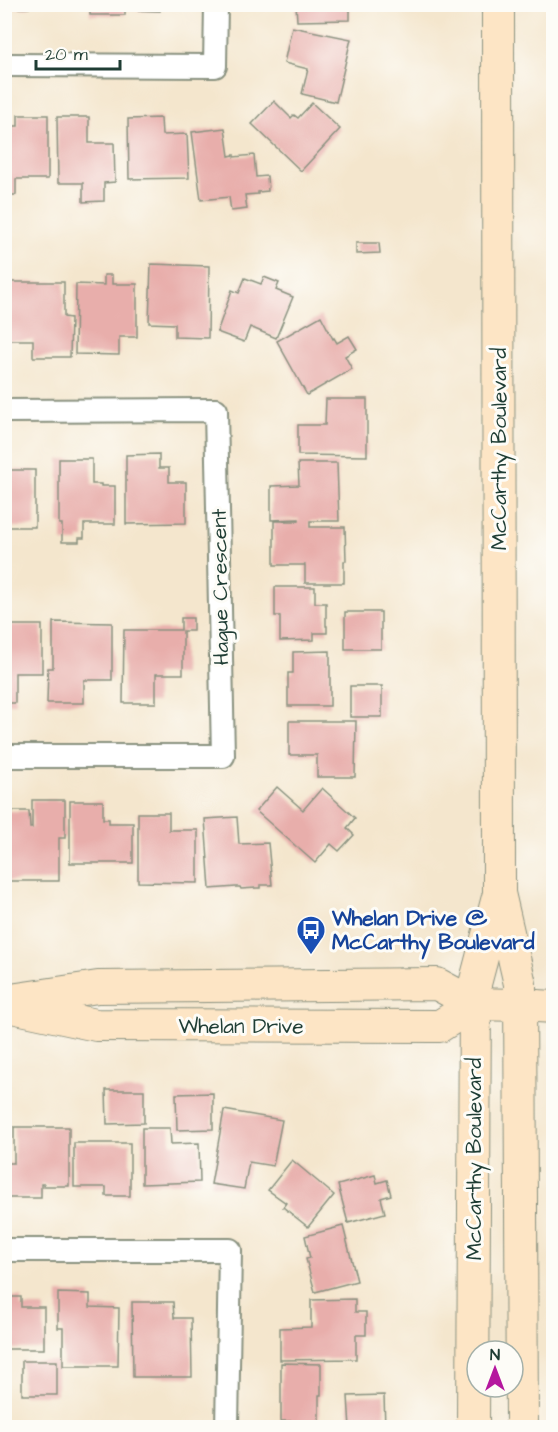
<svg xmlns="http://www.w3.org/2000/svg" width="558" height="1432" viewBox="0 0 558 1432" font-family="'Architects Daughter',sans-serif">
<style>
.building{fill:#e8aeab}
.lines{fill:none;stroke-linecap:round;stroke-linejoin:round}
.street-casing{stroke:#8a9280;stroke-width:26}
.secondary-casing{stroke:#8a9280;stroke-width:34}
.street{stroke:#fff;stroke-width:22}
.secondary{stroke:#fde5c5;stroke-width:32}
.labels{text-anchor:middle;stroke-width:6;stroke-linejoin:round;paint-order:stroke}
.street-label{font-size:21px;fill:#1f3d34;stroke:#fdfcf7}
.transit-label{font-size:21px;font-weight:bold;fill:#164399;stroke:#fdfcf7;text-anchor:start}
</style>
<rect width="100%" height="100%" fill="#fdfcf7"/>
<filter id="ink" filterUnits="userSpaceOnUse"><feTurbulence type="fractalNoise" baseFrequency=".0167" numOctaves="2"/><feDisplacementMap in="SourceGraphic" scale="12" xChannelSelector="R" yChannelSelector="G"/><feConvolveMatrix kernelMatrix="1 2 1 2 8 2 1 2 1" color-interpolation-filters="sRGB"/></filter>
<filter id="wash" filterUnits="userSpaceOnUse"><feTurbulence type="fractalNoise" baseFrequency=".008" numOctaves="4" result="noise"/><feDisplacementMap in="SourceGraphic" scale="24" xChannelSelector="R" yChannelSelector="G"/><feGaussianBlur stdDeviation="1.35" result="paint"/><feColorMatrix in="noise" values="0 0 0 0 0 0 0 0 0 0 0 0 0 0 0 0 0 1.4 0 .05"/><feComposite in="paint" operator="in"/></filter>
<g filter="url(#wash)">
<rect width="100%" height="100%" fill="#f4e6cd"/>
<g id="blocks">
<g class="building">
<rect x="4" y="4" width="25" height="4"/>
<rect x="90" y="4" width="35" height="11"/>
<path d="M 129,4 L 160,4 L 160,11 L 129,10 Z"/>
<path d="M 296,4 L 350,4 L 350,20 L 297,21 Z"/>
<path d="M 292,27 L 351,39 L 336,102 L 302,94 L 308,69 L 284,63 Z"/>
<path d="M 274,101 L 291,118 L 294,115 L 298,118 L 312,103 L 340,129 L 301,171 L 252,124 Z"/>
<path d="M 18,115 L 48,115 L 48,179 L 16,179 L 16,195 L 4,195 L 4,122 L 10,122 L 10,126 L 18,126 Z"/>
<path d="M 57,117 L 89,117 L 89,143 L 114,143 L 115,182 L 104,183 L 104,201 L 83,202 L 83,183 L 58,183 Z"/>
<path d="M 161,118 L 162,135 L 187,134 L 189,178 L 129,179 L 128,119 Z"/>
<path d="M 225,128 L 229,156 L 234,155 L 234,157 L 254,155 L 256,177 L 267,176 L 268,191 L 258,192 L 258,194 L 245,195 L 247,209 L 231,211 L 229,197 L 201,200 L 192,132 Z"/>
<path d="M 356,243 L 379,243 L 380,253 L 356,254 Z"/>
<path d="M 151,264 L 209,266 L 208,338 L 175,337 L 175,324 L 149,323 Z"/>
<path d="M 104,275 L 112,275 L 112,284 L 137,284 L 137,337 L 119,337 L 119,355 L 75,354 L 76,284 L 104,285 Z"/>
<path d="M 264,277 L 279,283 L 276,290 L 293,297 L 276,338 L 250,327 L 244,342 L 217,332 L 232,290 L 239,293 L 245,278 L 261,284 Z"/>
<path d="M 5,282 L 64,282 L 64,317 L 71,318 L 70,357 L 33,357 L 33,340 L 5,340 Z"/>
<path d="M 321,316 L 333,339 L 334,338 L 337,343 L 349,336 L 357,349 L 345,356 L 352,369 L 307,395 L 277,341 Z"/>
<path d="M 326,399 L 367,399 L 367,456 L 298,455 L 298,425 L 325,425 Z"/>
<path d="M 159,454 L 159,468 L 169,468 L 169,482 L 186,482 L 186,523 L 126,524 L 126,455 Z"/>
<path d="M 4,455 L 9,455 L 9,470 L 35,470 L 35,527 L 4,527 Z"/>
<path d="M 59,459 L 92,459 L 92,484 L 101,484 L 101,486 L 115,486 L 115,524 L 84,524 L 84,538 L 79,538 L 79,542 L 62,542 L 62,524 L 59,524 Z"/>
<path d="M 298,463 L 337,463 L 339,521 L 310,521 L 310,527 L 345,527 L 346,561 L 344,561 L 344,583 L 305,583 L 305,565 L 274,565 L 274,521 L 299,521 L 299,519 L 271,520 L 271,486 L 299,485 Z"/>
<path d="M 275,587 L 315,587 L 315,603 L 326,603 L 326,626 L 327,626 L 327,633 L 314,633 L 314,640 L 280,641 L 280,616 L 275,616 Z"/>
<rect x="345" y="612" width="36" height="37"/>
<path d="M 181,618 L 193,618 L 193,631 L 183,631 L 183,674 L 156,674 L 156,703 L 123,703 L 124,630 L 181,630 Z"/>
<path d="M 53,622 L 112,623 L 112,680 L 84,680 L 84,703 L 47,703 L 48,668 L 53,668 Z"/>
<path d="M 4,625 L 42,625 L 42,673 L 15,673 L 15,703 L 4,703 Z"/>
<path d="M 330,651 L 330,706 L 288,706 L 288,673 L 293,673 L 293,652 Z"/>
<rect x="350" y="686" width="32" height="31"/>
<path d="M 289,721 L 356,721 L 355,777 L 317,777 L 317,755 L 289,755 Z"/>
<path d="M 277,787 L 303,810 L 322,788 L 355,818 L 347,828 L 354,835 L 339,851 L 331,844 L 315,863 L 256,811 Z"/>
<path d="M 32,800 L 65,800 L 65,838 L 59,838 L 59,881 L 4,881 L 4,811 L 29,811 L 30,828 L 32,828 Z"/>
<path d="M 70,801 L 103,801 L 103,819 L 109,819 L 109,823 L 133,823 L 133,863 L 70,863 Z"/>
<path d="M 138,813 L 169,813 L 169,830 L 198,830 L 198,883 L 138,882 Z"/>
<path d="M 237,817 L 239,844 L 268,843 L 272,885 L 260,885 L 260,888 L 256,888 L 241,889 L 240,887 L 236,887 L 210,889 L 205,819 Z"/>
<path d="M 106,1090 L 144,1090 L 144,1123 L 107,1124 Z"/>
<path d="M 213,1093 L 213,1129 L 177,1130 L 176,1094 Z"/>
<path d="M 224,1110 L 282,1120 L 273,1166 L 249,1162 L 244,1189 L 211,1184 Z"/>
<path d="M 14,1127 L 69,1127 L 69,1186 L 44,1186 L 44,1184 L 41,1184 L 41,1198 L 6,1198 L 6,1163 L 14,1163 Z"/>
<path d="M 142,1128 L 170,1128 L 171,1144 L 199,1143 L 200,1182 L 142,1184 Z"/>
<path d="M 74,1143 L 130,1143 L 130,1196 L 106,1196 L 106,1187 L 74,1187 Z"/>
<path d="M 292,1160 L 334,1195 L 308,1227 L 283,1207 L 286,1203 L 268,1190 Z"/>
<path d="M 375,1175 L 377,1183 L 387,1180 L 391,1195 L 381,1198 L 385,1213 L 348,1223 L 338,1185 Z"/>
<path d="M 343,1226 L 357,1281 L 315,1292 L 306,1259 L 310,1258 L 305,1236 Z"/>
<path d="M 58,1293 L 90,1294 L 90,1307 L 119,1308 L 118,1366 L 63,1366 L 63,1328 L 58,1328 Z"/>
<path d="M 4,1297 L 21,1297 L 21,1307 L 44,1307 L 44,1349 L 4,1349 Z"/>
<path d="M 355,1299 L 355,1312 L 366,1312 L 366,1335 L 356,1335 L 356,1359 L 280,1360 L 280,1328 L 311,1327 L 311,1300 Z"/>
<path d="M 132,1302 L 173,1302 L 174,1318 L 191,1318 L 192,1377 L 133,1377 Z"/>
<rect x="22" y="1361" width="35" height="34"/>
<path d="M 281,1363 L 321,1364 L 321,1395 L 319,1395 L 319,1421 L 281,1421 Z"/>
<path d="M 384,1395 L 385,1428 L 350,1428 L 348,1396 Z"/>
</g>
</g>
</g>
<g filter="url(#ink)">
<use href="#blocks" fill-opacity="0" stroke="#8a9280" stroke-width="1.5"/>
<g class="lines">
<g class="street-casing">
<g id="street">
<path d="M 4,65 L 215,66 L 216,4"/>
<path d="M 4,411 L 216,410 L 223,756 L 4,756"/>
<path d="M 4,1250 L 230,1250 L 227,1428"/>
</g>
</g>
<g class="secondary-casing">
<g id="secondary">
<path d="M 498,4 L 499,893 L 520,984 L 522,1428"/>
<path d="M 4,1001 L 98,987 L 437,984 L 474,1004 L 520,1005 L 554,1007"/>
<path d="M 12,1007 L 96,1025 L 440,1026 L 474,1004"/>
<path d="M 473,1428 L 475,984 L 498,897"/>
</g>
</g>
<use href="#street" class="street"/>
<use href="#secondary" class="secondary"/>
</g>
</g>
<defs>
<g id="bus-pin" transform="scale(1.5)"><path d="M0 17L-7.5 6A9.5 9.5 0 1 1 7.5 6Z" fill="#1a4fb4" stroke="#fdfcf7"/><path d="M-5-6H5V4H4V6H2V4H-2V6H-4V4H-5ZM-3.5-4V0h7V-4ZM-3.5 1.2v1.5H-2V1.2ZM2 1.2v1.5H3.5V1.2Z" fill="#fff"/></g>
</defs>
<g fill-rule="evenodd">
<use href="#bus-pin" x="311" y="930"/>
</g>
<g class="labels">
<g class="street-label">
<text transform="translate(499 449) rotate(-90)" y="7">McCarthy Boulevard</text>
<text transform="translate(220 587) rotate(-91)" y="7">Hague Crescent</text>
<text x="241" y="1033">Whelan Drive</text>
<text transform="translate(474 1159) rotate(-90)" y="7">McCarthy Boulevard</text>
</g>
<g class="transit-label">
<text x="332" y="925">Whelan Drive @<tspan x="332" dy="24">McCarthy Boulevard</tspan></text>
</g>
</g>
<rect width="558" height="1432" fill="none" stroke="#fdfcf7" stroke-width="24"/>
<g transform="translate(495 1369)"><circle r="28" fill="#fdfcf7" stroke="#a4b0a9" stroke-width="1.5"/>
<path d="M0-4.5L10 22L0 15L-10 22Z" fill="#b5179e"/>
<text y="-9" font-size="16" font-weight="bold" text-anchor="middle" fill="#1f3d34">N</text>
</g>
<path d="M36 60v9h84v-9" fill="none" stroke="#1f3d34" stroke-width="3"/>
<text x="45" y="60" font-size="18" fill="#1f3d34" stroke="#fdfcf7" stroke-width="4.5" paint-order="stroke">20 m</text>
</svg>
